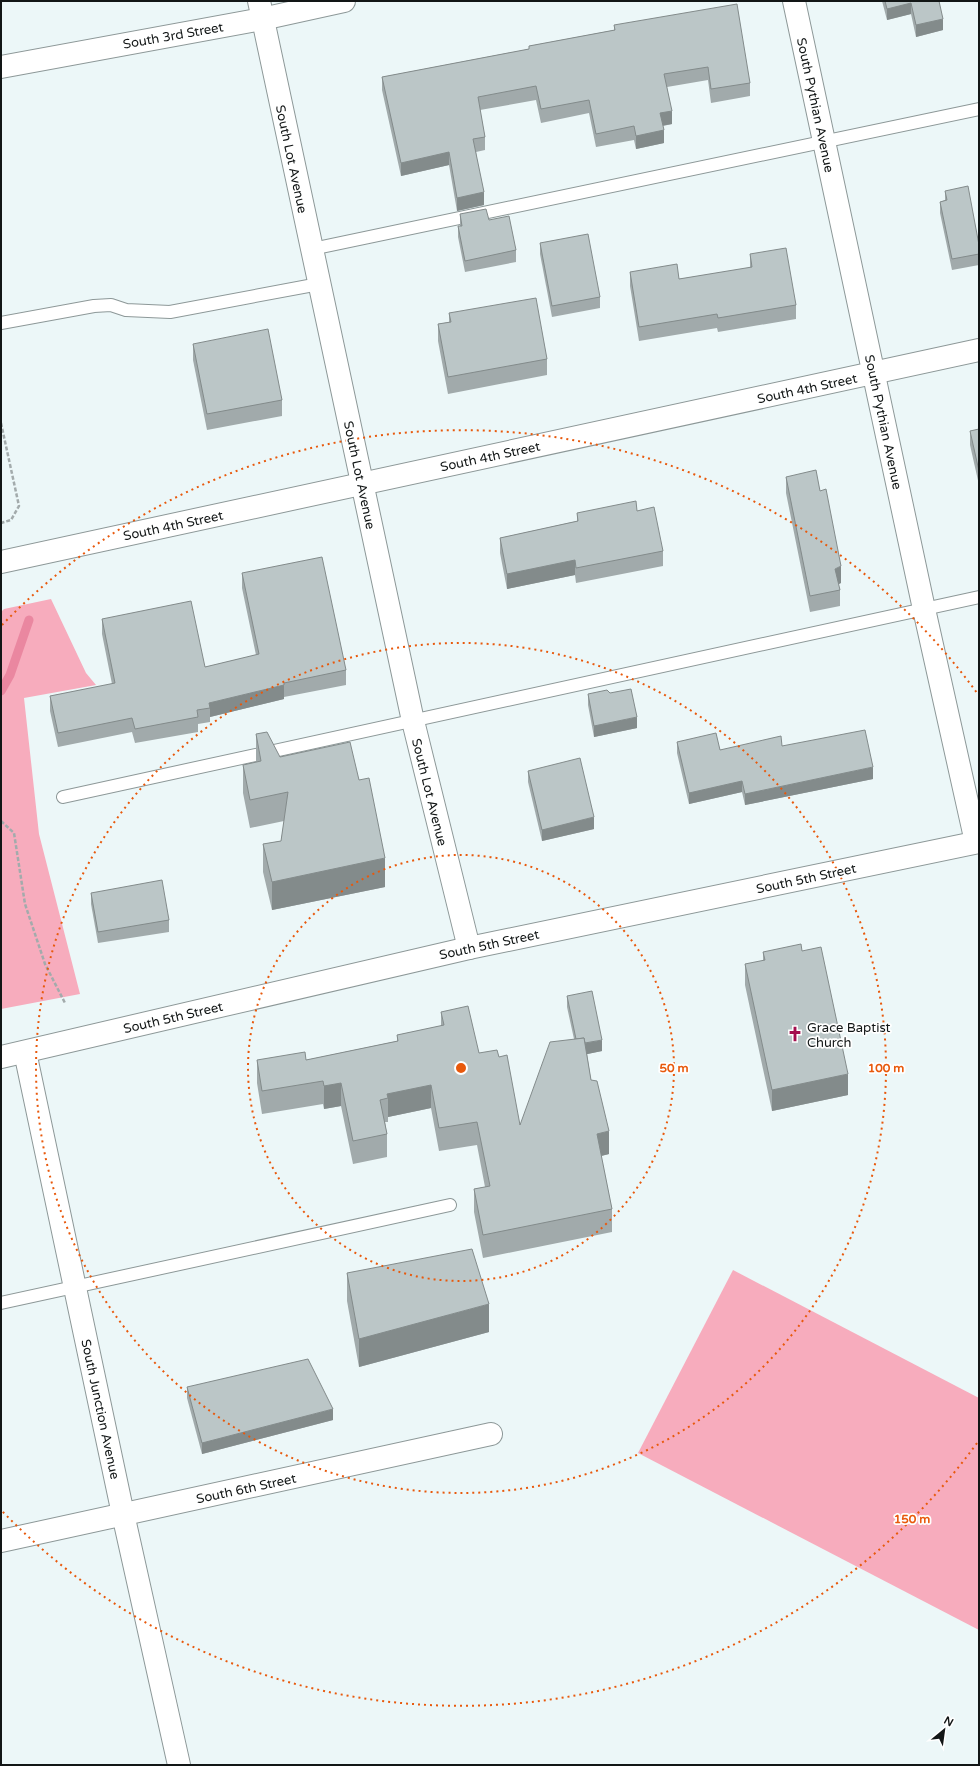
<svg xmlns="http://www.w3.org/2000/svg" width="980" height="1766" viewBox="0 0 980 1766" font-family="'Varela Round',sans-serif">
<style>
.green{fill:#f7acbd}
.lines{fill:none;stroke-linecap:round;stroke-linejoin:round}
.stream{stroke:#ea87a0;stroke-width:9}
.service-casing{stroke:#8d9898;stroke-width:14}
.minor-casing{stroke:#8d9898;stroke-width:24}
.tertiary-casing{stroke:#8d9898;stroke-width:24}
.path{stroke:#a3abac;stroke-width:2.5;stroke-dasharray:4 2;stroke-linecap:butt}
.service{stroke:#fff;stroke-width:12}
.minor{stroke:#fff;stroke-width:22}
.tertiary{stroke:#fff;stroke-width:22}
.wall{fill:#a1aaab}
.shaded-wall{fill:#838b8b}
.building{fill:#bbc6c7;stroke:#838b8b}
.ring{fill:none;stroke:#e8590c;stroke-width:2;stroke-dasharray:2 4}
.labels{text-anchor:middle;stroke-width:3.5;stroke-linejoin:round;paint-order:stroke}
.street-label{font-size:13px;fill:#121616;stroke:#fff}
.poi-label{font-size:13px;fill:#121616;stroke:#fff;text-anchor:start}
.centre{fill:#e8590c;stroke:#fff;stroke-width:2}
.ring-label{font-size:12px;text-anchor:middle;font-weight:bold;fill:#e8590c;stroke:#fff;stroke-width:3.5;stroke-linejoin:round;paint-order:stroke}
</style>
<rect width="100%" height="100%" fill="#ecf7f8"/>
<g class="green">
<path d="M 51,599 L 86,673 L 96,685 L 24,698 L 39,834 L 80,994 L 1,1009 L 1,612 L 4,609 Z"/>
<path d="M 733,1270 L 979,1398 L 979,1630 L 638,1453 Z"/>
</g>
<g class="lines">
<path class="stream" d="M 1,691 L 10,675 L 29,620"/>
<g class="service-casing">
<g id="service">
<path d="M 312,249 L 979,109"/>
<path d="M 1,323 L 94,306 L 111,305 L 126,310 L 170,312 L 319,284"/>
<path d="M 63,797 L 979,597"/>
<path d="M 1,1303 L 450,1205"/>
</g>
</g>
<g class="minor-casing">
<g id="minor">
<path d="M 259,1 L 413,721 L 469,948"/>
<path d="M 794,1 L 924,609 L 976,842"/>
<path d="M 1,67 L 262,19 L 344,1"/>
<path d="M 1,562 L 979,350"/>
<path d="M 1,1541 L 491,1434"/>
</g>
</g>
<g class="tertiary-casing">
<g id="tertiary">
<path d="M 25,1052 L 123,1514 L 179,1765"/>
<path d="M 1,1057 L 469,948 L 979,842"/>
</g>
</g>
<g class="path">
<path d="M 1,423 L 19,506 L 11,520 L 1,523"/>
<path d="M 1,821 L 14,833 L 25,904 L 45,964 L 65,1003"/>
</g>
<use href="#service" class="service"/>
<use href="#minor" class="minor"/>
<use href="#tertiary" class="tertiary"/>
</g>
<g class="wall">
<path d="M 882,1 L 939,1 L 943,30 L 916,37 L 911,14 L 887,20 Z"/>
<path d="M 614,25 L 750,83 L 750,96 L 711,103 L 708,80 L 667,87 L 672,124 L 663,126 L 664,143 L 636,149 L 634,140 L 596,147 L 589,113 L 541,123 L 536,100 L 480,110 L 485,137 L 485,150 L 476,152 L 484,205 L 457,211 L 449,165 L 401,176 L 382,90 L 382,77 L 529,49 L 529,46 L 614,30 Z"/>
<path d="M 945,191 L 979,245 L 979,265 L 952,270 L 940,213 L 940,202 L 945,200 Z"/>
<path d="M 460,214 L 489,220 L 516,250 L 516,262 L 465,272 L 458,237 L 458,226 L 460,226 Z"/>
<path d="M 540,243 L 600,297 L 600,308 L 552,317 L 540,254 Z"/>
<path d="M 750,254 L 796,305 L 796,319 L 718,332 L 717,328 L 639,341 L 630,286 L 630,272 L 679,279 L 750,268 Z"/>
<path d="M 449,313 L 547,359 L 547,375 L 448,394 L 438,341 L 438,324 L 449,322 Z"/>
<path d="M 193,344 L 282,400 L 282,416 L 207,430 L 193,360 Z"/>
<path d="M 979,429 L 979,485 L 970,445 L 970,431 Z"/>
<path d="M 786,477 L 841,583 L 838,584 L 840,590 L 840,606 L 810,612 L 786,493 Z"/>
<path d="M 637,511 L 663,551 L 663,566 L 576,583 L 575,575 L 507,589 L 500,553 L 500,538 L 577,521 L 577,513 Z"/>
<path d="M 242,573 L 346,670 L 346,685 L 284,697 L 284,699 L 210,717 L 210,722 L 198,724 L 198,732 L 135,743 L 132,732 L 58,747 L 50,711 L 50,696 L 112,684 L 102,634 L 102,619 L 205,667 L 256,655 L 242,588 Z"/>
<path d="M 588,694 L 637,728 L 594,737 L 588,705 Z"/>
<path d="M 256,734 L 280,757 L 359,780 L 385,887 L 272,910 L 263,872 L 263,844 L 281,841 L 284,821 L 250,828 L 243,793 L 243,765 L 256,762 Z"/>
<path d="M 677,742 L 720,750 L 782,746 L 873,779 L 745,805 L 742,792 L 689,804 L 677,753 Z"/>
<path d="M 528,771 L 594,829 L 542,841 L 528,782 Z"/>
<path d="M 91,893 L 169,920 L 169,932 L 98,943 L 91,904 Z"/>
<path d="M 802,951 L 848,1095 L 772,1111 L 745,985 L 745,964 L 763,961 L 763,952 Z"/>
<path d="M 567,996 L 602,1051 L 587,1054 L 591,1080 L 609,1154 L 601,1156 L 612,1209 L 612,1232 L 483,1258 L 474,1212 L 474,1189 L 485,1187 L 477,1145 L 439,1151 L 431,1108 L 388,1117 L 388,1122 L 385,1122 L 387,1134 L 387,1157 L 353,1164 L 341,1106 L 324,1109 L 323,1104 L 262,1114 L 257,1083 L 257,1060 L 306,1060 L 397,1041 L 397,1035 L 441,1026 L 441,1012 L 479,1053 L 499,1057 L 520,1125 L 574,1039 L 567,1007 Z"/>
<path d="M 347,1273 L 489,1332 L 359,1367 L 347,1301 Z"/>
<path d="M 187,1387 L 333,1420 L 202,1454 L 187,1398 Z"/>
</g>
<g class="shaded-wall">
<path d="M 911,3 L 911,14 L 887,20 L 887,9 Z"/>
<path d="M 943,19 L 943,30 L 916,37 L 916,25 Z"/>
<path d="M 672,111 L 672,124 L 660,126 L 660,113 Z"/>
<path d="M 664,130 L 664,143 L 636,149 L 636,136 Z"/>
<path d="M 449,152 L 449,165 L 401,176 L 401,163 Z"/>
<path d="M 484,192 L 484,205 L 457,211 L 457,198 Z"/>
<path d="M 575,560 L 575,575 L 507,589 L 507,574 Z"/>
<path d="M 841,566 L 841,583 L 835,586 L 835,569 Z"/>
<path d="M 284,685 L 284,699 L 210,717 L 210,708 L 209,703 Z"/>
<path d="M 637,717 L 637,728 L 594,737 L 594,726 Z"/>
<path d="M 873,767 L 873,779 L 745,805 L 745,794 Z"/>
<path d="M 742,781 L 742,792 L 689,804 L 689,793 Z"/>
<path d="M 594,817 L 594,829 L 542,841 L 542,830 Z"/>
<path d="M 385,858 L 385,887 L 272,910 L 272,882 Z"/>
<path d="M 602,1040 L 602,1051 L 578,1056 L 578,1045 Z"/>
<path d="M 848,1074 L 848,1095 L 772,1111 L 772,1090 Z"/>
<path d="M 341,1083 L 341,1106 L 324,1109 L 324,1086 Z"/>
<path d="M 431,1085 L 431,1108 L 388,1117 L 388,1098 L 387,1094 Z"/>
<path d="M 609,1131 L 609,1154 L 597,1157 L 597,1134 Z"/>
<path d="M 489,1304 L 489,1332 L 359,1367 L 359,1339 Z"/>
<path d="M 333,1409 L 333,1420 L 202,1454 L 202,1443 Z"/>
</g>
<g class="building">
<path d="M 885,1 L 939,1 L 943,19 L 916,25 L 911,3 L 887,9 Z"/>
<path d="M 737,4 L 750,83 L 711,89 L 708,67 L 664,74 L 672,111 L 660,113 L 664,130 L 636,136 L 634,126 L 596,134 L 589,100 L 541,109 L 536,86 L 478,97 L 485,137 L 473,139 L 484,192 L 457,198 L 449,152 L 401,163 L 382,77 L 529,49 L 529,46 L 615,30 L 614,25 Z"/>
<path d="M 968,186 L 979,245 L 979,254 L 952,259 L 940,202 L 947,200 L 945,191 Z"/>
<path d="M 486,209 L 489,220 L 509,216 L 516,250 L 465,261 L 458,226 L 462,226 L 460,214 Z"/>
<path d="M 588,234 L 600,297 L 552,306 L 540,243 Z"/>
<path d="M 786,248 L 796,305 L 718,318 L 717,314 L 639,327 L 630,272 L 677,264 L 679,279 L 752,267 L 750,254 Z"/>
<path d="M 536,298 L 547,359 L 448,377 L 438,324 L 451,322 L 449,313 Z"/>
<path d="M 268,329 L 282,400 L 207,414 L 193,344 Z"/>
<path d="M 979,429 L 979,471 L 970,431 Z"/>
<path d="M 816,470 L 820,491 L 826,489 L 841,566 L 835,569 L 840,590 L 810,596 L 786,477 Z"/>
<path d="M 636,501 L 637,511 L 654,507 L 663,551 L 576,568 L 575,560 L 507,574 L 500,538 L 578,521 L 577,513 Z"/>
<path d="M 322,557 L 346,670 L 284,683 L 284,685 L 209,703 L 210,708 L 197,710 L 198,717 L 135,729 L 132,718 L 58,733 L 50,696 L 115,683 L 102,619 L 191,601 L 205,667 L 259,654 L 242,573 Z"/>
<path d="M 631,689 L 637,717 L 594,726 L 588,694 L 607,690 L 610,693 Z"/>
<path d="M 865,730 L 873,767 L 745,794 L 742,781 L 689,793 L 677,742 L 716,733 L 720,750 L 781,736 L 782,746 Z"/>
<path d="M 267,732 L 280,757 L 350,742 L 359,780 L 369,778 L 385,858 L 272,882 L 263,844 L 281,841 L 288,792 L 250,800 L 243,765 L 261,761 L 256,734 Z"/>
<path d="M 580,758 L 594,817 L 542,830 L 528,771 Z"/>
<path d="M 162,880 L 169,920 L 98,932 L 91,893 Z"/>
<path d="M 801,944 L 802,951 L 821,947 L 848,1074 L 772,1090 L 745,964 L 765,960 L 763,952 Z"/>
<path d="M 592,991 L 602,1040 L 585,1043 L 584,1038 L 576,1039 L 567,996 Z"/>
<path d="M 468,1006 L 479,1053 L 497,1050 L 499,1057 L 507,1055 L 520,1125 L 550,1042 L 584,1038 L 591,1080 L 597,1081 L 609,1131 L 597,1134 L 612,1209 L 483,1235 L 474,1189 L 490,1186 L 477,1122 L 439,1128 L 431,1085 L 387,1094 L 388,1098 L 380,1100 L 387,1134 L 353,1141 L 341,1083 L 324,1086 L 323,1081 L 262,1091 L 257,1060 L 305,1052 L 306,1060 L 398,1041 L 397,1035 L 444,1025 L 441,1012 Z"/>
<path d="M 472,1249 L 489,1304 L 359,1339 L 347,1273 Z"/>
<path d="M 308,1359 L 333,1409 L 202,1443 L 187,1387 Z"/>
</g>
<g class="ring">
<circle cx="461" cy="1068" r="213"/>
<circle cx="461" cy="1068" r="425"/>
<path d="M977 1443A638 638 0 0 1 2 1511M2 625A638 638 0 0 1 977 693"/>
</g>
<defs>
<g id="church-bare" transform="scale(1.2)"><path d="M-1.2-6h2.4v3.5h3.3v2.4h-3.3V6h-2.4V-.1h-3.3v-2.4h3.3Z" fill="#a30d4d" stroke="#fff" stroke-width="2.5" paint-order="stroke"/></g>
</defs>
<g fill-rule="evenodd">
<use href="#church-bare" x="795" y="1034"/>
</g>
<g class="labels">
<g class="street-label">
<text transform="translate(173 35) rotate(-10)" y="5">South 3rd Street</text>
<text transform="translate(816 105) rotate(78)" y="5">South Pythian Avenue</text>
<text transform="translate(292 159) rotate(78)" y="5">South Lot Avenue</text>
<text transform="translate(807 388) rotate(-12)" y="5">South 4th Street</text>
<text transform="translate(884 422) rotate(78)" y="5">South Pythian Avenue</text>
<text transform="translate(490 456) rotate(-12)" y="5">South 4th Street</text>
<text transform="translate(360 475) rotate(78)" y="5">South Lot Avenue</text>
<text transform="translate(173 525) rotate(-12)" y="5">South 4th Street</text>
<text transform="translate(430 792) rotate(76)" y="5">South Lot Avenue</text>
<text transform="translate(806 878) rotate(-12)" y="5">South 5th Street</text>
<text transform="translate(489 944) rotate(-12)" y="5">South 5th Street</text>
<text transform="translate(173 1017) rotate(-13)" y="5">South 5th Street</text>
<text transform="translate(101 1409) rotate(78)" y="5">South Junction Avenue</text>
<text transform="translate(246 1488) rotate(-12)" y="5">South 6th Street</text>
</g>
<g class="poi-label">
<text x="807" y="1032">Grace Baptist<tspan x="807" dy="15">Church</tspan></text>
</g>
</g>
<circle cx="461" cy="1068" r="6" class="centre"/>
<g class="ring-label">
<text x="674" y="1072">50 m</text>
<text x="886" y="1072">100 m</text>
<text x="912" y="1523">150 m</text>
</g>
<rect width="980" height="1766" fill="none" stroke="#121616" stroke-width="4"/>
<g transform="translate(944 1730) rotate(29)" stroke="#ffffff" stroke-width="3" paint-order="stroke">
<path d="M0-3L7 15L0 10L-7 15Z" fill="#121616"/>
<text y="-6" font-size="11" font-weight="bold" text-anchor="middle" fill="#121616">N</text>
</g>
</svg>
